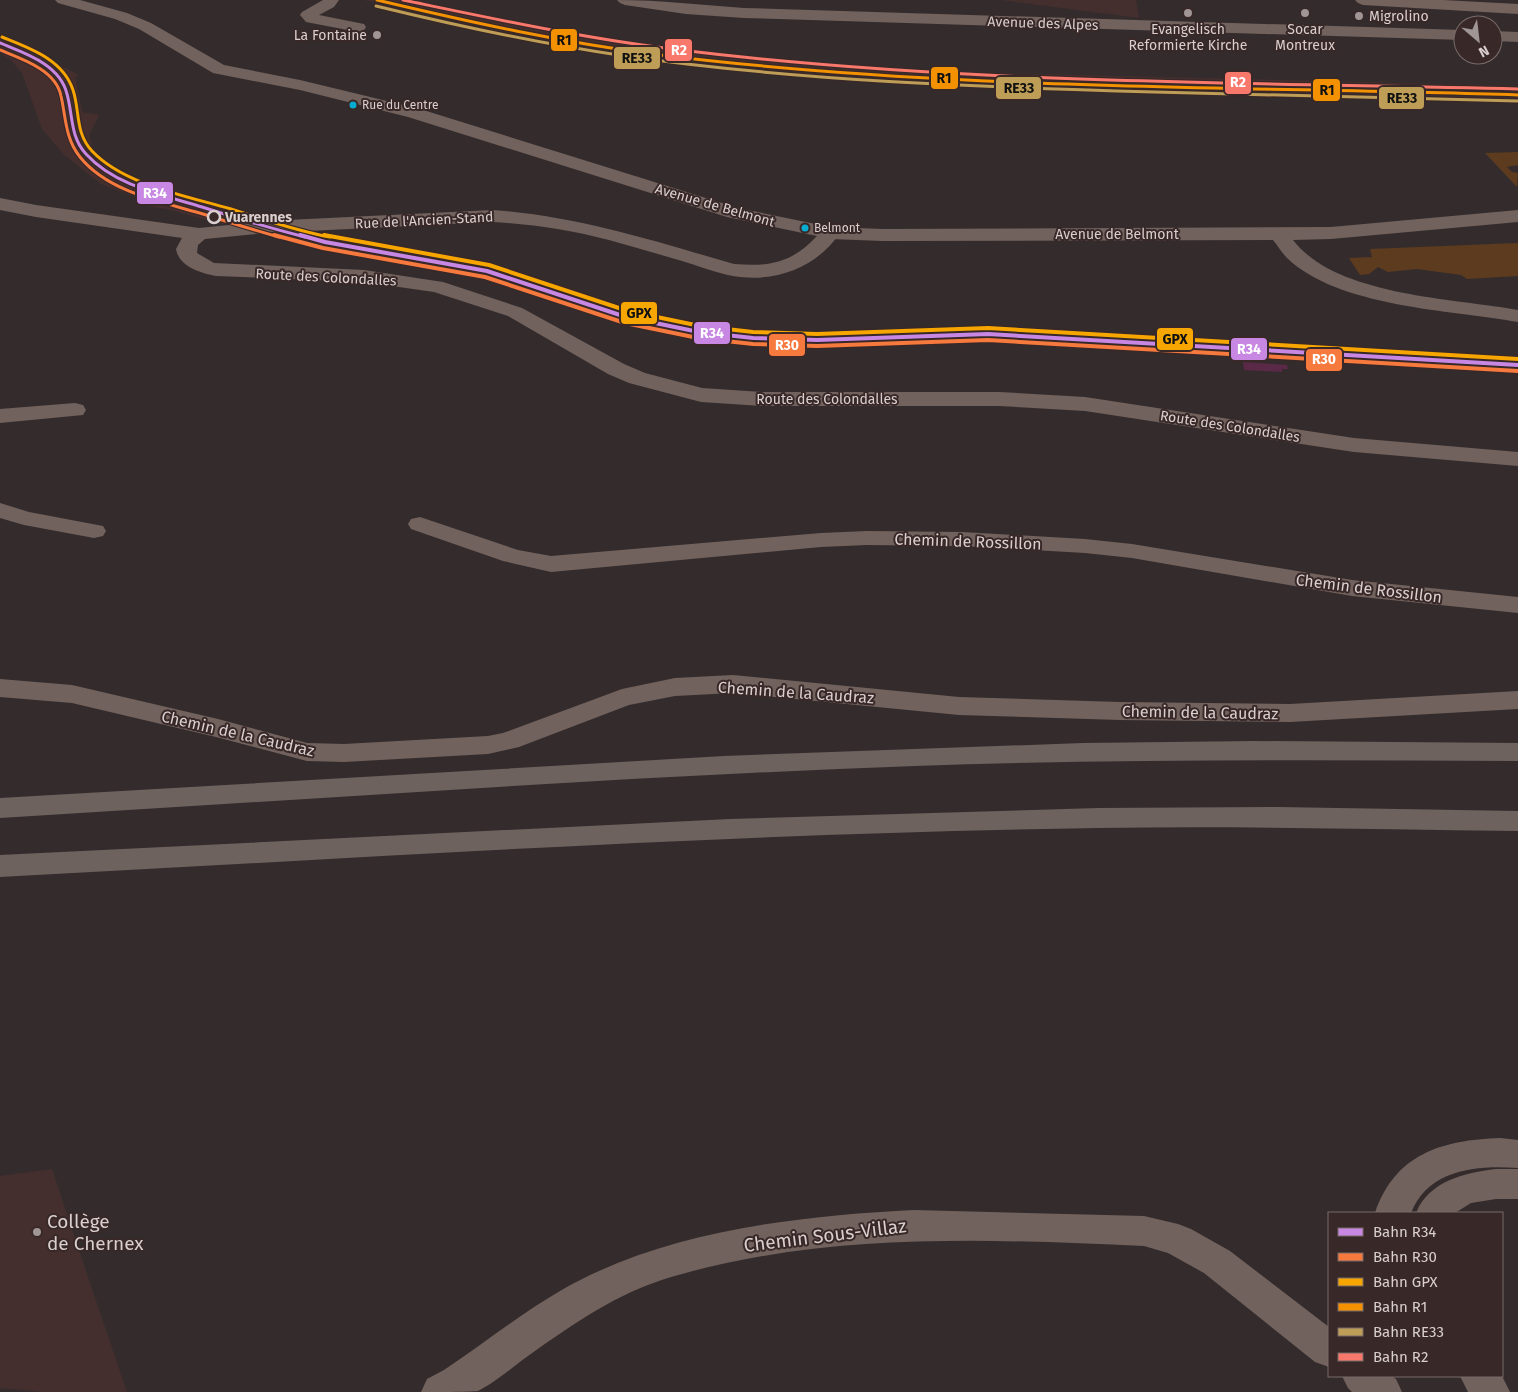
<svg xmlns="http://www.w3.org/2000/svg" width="1518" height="1392" viewBox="0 0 1518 1392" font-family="'Fira Sans',sans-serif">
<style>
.built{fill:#442f2e}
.green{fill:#5d3b1f}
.water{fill:#5b2948}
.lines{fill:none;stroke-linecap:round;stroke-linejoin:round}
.minor{fill:#72625d;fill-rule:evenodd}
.tertiary{fill:#72625d;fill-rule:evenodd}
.primary{fill:#74625d;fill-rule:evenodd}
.motorway{fill:#6e625f;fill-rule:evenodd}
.rail-1-far1-casing{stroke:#382828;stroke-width:5.5}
.rail-1-casing{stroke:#382828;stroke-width:7}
.rail-2-far1-casing{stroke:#382828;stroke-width:5.5}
.rail-2-casing{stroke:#382828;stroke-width:7}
.rail-3-far1-casing{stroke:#382828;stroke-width:5.5}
.rail-3-casing{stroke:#382828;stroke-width:7}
.rail-4-casing{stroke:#382828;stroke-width:5.5}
.rail-5-casing{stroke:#382828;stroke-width:5.5}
.rail-6-casing{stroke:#382828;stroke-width:5.5}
.rail-1-far1{stroke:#c787e3;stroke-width:3}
.rail-1{stroke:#c787e3;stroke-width:4}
.rail-2-far1{stroke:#f6793e;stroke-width:3}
.rail-2{stroke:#f6793e;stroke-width:4}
.rail-3-far1{stroke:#f7a600;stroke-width:3}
.rail-3{stroke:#f7a600;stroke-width:4}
.rail-4{stroke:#f39100;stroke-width:3}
.rail-5{stroke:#be9d57;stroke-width:3}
.rail-6{stroke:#f8786c;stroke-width:3}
.poi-dot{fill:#9f9695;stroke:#382828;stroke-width:2}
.bus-dot{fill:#06acd0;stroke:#382828;stroke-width:2}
.stop-dot{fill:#382828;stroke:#d9cfce;stroke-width:2.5}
.labels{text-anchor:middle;stroke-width:4;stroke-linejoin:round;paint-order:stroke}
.far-bus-label{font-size:12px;fill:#d9cfce;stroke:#382828;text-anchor:start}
.far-poi-label{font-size:14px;fill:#d9cfce;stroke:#382828}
.far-street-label{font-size:14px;fill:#d9cfce;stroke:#382828}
.far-stop-label{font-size:14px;font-weight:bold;fill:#d9cfce;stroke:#382828;text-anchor:start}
.street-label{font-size:16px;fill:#d9cfce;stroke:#382828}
.near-poi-label{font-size:19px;fill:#d9cfce;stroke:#382828;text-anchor:start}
.near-street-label{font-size:19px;fill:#d9cfce;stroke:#382828}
.line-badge{stroke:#382828;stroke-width:2}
.badge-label{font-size:14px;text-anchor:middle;font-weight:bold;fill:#fff}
.pale-badge-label{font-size:14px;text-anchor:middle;font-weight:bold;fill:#111}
</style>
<rect width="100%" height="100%" fill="#342c2c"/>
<g class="built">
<path d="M 364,0 L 409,0 L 514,23 L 589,37 L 748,58 L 820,64 L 958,72 L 1518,86 L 1518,99 L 955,84 L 804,74 L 573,45 L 498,31 Z"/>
<path d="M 1001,0 L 1136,0 L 1139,18 Z"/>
<path d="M 0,39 L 36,53 L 79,75 L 75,77 L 82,112 L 99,115 L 89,135 L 95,157 L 119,173 L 187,194 L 264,222 L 304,233 L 347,243 L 460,260 L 496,270 L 604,307 L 633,314 L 758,335 L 850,334 L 916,328 L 1012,331 L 1518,361 L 1518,372 L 1151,348 L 1078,349 L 934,338 L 840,344 L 758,343 L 693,338 L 639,329 L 523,287 L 457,268 L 302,244 L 244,224 L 221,224 L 167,209 L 146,206 L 151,203 L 101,184 L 64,155 L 42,129 L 22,73 L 11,60 L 0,53 Z"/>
<path d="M 52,1169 L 92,1289 L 127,1392 L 45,1392 L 0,1388 L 0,1176 Z"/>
</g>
<g class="green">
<path d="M 1518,152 L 1518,165 L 1507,167 L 1512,172 L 1518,173 L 1517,187 L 1485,153 Z"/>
<path d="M 1518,243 L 1518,276 L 1467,279 L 1461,275 L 1417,269 L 1388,272 L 1378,267 L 1369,274 L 1360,275 L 1349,258 L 1372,257 L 1370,249 Z"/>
</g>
<path class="water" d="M 1243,362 L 1287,365 L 1288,369 L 1282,369 L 1282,372 L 1244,370 Z"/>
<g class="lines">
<g class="minor">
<path d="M 323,0 L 339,0 L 334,7 L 319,15 L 364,24 L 366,27 L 364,30 L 358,32 L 306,22 L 300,15 L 302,12 Z"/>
<path d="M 1518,210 L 1518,222 L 1331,239 L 1293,240 C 1336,296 1452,298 1518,310 L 1518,322 C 1450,310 1338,307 1287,258 C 1282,253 1278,246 1273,240 L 883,241 L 830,239 L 823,237 L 820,233 L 823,229 L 830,227 L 883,229 L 1331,227 Z"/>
<path d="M 75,403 L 83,405 L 86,410 L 83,415 L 0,423 L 0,409 Z"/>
<path d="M 0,503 L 29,512 L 103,526 L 106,531 L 103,536 L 94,538 L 24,525 L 0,518 Z"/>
<path d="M 420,517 L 518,550 L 551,556 L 821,533 L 867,531 L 962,532 L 1085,539 L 1132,544 L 1352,580 L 1518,597 L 1518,613 L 1352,596 L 1132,558 L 1085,553 L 962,546 L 867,545 L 821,547 L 551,572 L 503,561 L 411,529 L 408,524 L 411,519 Z"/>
<path d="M 733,675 L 959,697 L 1120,702 L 1290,704 L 1518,691 L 1518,709 L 1290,722 L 1120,720 L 959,715 L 733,693 L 675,696 L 629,705 L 519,747 L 488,754 L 344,762 L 307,761 L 216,737 L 72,703 L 0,697 L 0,679 L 72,685 L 218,719 L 307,743 L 344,744 L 488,736 L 503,733 L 622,689 L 675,678 Z"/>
<path d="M 1500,1138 L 1518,1140 L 1518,1168 C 1477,1165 1428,1169 1411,1213 L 1375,1213 C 1395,1154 1442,1140 1500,1138 Z"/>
<path d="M 914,1210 L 1144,1216 L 1178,1224 L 1191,1229 L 1230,1251 L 1329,1327 L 1329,1367 L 1315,1362 L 1204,1273 L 1168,1253 L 1144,1246 C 986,1239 825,1232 671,1277 C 617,1293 573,1324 528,1356 C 514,1366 493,1384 478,1391 C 470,1392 432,1392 421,1392 L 427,1379 L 444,1370 C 482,1345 520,1314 560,1291 C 663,1231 797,1216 914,1210 Z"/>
<path d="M 1342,1376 L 1391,1376 L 1396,1379 L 1402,1392 L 1352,1392 L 1348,1388 Z"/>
</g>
<g class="tertiary">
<path d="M 55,0 L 80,0 L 127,13 L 151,23 L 224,65 L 300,80 L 420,109 L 738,208 L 830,227 L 837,229 L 840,233 C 816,268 775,283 733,276 C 716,273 699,266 682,261 C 658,254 634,247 609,240 C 571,230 532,224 493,222 L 267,233 L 205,239 L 198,245 L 197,253 L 214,263 L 364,270 L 443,282 L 522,308 L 624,364 L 645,373 L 702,388 L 762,392 L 999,392 L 1085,397 L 1354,438 L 1518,452 L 1518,466 L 1354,452 L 1085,411 L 999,406 L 762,406 L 701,402 L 629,383 L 608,374 L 508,316 L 434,292 L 364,282 L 216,276 C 201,273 179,267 176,249 L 182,238 L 36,217 L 0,210 L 0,198 L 36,205 L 199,228 L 267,221 L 493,210 C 577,216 654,241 734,264 C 769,267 792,263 817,236 L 727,217 L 408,117 L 300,90 L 213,73 L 139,29 L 115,19 L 58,3 Z"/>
<path d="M 617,0 C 660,0 702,5 744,8 L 1463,30 L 1463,40 L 744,18 L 686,14 L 625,5 L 620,3 Z"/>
<path d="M 1493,31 L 1518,32 L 1518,42 L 1493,41 Z"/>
<path d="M 1496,1169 L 1518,1169 L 1518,1199 L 1496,1199 L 1471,1203 L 1455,1213 L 1416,1213 C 1429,1181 1464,1173 1496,1169 Z"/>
<path d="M 1460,1376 L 1502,1376 L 1510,1392 L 1468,1392 Z"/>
</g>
<path class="primary" d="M 1355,0 L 1443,0 L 1518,4 L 1518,14 L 1363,5 L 1358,3 Z"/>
<g class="motorway">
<path d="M 1255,741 L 1518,743 L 1518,761 C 1317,760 1116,759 915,766 C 610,777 305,800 0,818 L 0,798 L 724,756 L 1083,743 Z"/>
<path d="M 1278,807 L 1518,811 L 1518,831 C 1378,829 1238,826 1098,828 C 732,833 366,858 0,877 L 0,855 L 730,819 L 1098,808 Z"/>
</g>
<g class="rail-1-far1-casing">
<path id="rail-1-far1" d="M 0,43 C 24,53 60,64 67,94 C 73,115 70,137 86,154 C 115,186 163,195 202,207 C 236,218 270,228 305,237"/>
</g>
<g class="rail-1-casing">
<path id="rail-1" d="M 300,235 L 325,242 L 487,271 L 626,317 L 699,332 L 753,338 L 817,340 L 988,334 L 1518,365"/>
</g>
<g class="rail-2-far1-casing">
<path id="rail-2-far1" d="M 0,50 C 22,59 56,70 61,96 C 66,118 65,138 80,157 C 108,192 162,202 203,214 C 228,222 254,230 279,237"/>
</g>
<g class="rail-2-casing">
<path id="rail-2" d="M 274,235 L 323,248 L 485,277 L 625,323 L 698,338 L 753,344 L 817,346 L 988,340 L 1518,371"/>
</g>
<g class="rail-3-far1-casing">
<path id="rail-3-far1" d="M 2,37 C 29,48 63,59 73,90 C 80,111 75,133 92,151 C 124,185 187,196 231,209 C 263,219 296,231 330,237"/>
</g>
<g class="rail-3-casing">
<path id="rail-3" d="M 324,235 L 489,265 L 628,311 L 700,326 L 753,332 L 817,334 L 988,328 L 1518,359"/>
</g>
<g class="rail-4-casing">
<path id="rail-4" d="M 377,0 C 470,22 564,43 660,55 C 944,90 1232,86 1518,95"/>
</g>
<g class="rail-5-casing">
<path id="rail-5" d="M 376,6 C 458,26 541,44 625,56 C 800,81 978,87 1154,92 C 1276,95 1397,98 1518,101"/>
</g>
<g class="rail-6-casing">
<path id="rail-6" d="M 403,0 C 495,19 587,39 680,50 C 958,84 1239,82 1518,89"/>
</g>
<use href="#rail-1-far1" class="rail-1-far1"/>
<use href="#rail-1" class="rail-1"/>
<use href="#rail-2-far1" class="rail-2-far1"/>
<use href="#rail-2" class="rail-2"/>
<use href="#rail-3-far1" class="rail-3-far1"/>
<use href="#rail-3" class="rail-3"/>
<use href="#rail-4" class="rail-4"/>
<use href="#rail-5" class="rail-5"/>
<use href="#rail-6" class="rail-6"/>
</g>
<g class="poi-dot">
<circle cx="1188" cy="13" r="5"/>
<circle cx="1305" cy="13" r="5"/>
<circle cx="1359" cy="16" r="5"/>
<circle cx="377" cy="35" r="5"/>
<circle cx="37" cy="1232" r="5"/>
</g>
<g class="bus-dot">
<circle cx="353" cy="105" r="4.5"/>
<circle cx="805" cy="228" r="4.5"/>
</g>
<circle class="stop-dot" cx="214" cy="217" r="6"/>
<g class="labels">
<g class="far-bus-label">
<text x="362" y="109">Rue du Centre</text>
<text x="814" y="232">Belmont</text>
</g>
<g class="far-poi-label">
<text x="1369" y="21" text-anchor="start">Migrolino</text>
<text x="1188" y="34">Evangelisch<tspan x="1188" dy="16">Reformierte Kirche</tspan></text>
<text x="1305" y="34">Socar<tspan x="1305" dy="16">Montreux</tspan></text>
<text x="367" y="40" text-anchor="end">La Fontaine</text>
</g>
<g class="far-street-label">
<text transform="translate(1043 23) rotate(2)" y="5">Avenue des Alpes</text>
<text transform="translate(715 205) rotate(16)" y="5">Avenue de Belmont</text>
<text transform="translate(424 220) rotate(-3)" y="5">Rue de l'Ancien-Stand</text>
<text x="1117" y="239">Avenue de Belmont</text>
<text transform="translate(326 277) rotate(3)" y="5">Route des Colondalles</text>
<text x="827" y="404">Route des Colondalles</text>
<text transform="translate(1230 426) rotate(9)" y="5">Route des Colondalles</text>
</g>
<g class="far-stop-label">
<text x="225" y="222">Vuarennes</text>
</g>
<g class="street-label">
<text transform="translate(968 541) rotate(2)" y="6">Chemin de Rossillon</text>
<text transform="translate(1369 588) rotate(7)" y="6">Chemin de Rossillon</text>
<text transform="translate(796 692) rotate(4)" y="6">Chemin de la Caudraz</text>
<text transform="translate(1200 712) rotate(1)" y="6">Chemin de la Caudraz</text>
<text transform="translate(238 733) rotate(13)" y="6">Chemin de la Caudraz</text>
</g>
<g class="near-poi-label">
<text x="47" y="1228">Collège<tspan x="47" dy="22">de Chernex</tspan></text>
</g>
<g class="near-street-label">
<text transform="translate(825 1235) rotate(-7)" y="7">Chemin Sous-Villaz</text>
</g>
</g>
<g class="line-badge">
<rect x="550" y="28" width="28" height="24" rx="5" fill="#f39100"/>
<rect x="664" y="38" width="29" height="24" rx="5" fill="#f8786c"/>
<rect x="613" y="46" width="48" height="24" rx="5" fill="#be9d57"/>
<rect x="930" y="66" width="29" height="24" rx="5" fill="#f39100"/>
<rect x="1224" y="71" width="28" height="24" rx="5" fill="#f8786c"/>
<rect x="995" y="76" width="47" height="24" rx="5" fill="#be9d57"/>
<rect x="1312" y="78" width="29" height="24" rx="5" fill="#f39100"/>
<rect x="1378" y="86" width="47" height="24" rx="5" fill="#be9d57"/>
<rect x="136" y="181" width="38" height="24" rx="5" fill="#c787e3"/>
<rect x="620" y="301" width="38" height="24" rx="5" fill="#f7a600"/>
<rect x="693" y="321" width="38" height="24" rx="5" fill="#c787e3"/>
<rect x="1156" y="327" width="38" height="24" rx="5" fill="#f7a600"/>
<rect x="768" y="333" width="38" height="24" rx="5" fill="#f6793e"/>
<rect x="1230" y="337" width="38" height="24" rx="5" fill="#c787e3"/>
<rect x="1305" y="348" width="38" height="24" rx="5" fill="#f6793e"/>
</g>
<g class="badge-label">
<text x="679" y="55">R2</text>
<text x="1238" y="87">R2</text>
<text x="155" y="198">R34</text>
<text x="712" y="338">R34</text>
<text x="787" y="350">R30</text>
<text x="1249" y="354">R34</text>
<text x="1324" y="364">R30</text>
</g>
<g class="pale-badge-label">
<text x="564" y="45">R1</text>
<text x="637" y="63">RE33</text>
<text x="944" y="83">R1</text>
<text x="1019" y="93">RE33</text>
<text x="1327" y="95">R1</text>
<text x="1402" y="103">RE33</text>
<text x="639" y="318">GPX</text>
<text x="1175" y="344">GPX</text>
</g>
<rect x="1328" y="1212" width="175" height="165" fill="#382828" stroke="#786b6a"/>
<rect x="1338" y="1228" width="25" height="8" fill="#c787e3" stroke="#786b6a"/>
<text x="1373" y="1237" font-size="15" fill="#d9cfce">Bahn R34</text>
<rect x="1338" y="1253" width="25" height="8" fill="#f6793e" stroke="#786b6a"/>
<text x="1373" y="1262" font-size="15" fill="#d9cfce">Bahn R30</text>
<rect x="1338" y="1278" width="25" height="8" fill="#f7a600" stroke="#786b6a"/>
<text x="1373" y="1287" font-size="15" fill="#d9cfce">Bahn GPX</text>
<rect x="1338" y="1303" width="25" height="8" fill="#f39100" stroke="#786b6a"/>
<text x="1373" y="1312" font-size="15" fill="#d9cfce">Bahn R1</text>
<rect x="1338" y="1328" width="25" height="8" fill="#be9d57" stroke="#786b6a"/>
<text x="1373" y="1337" font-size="15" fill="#d9cfce">Bahn RE33</text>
<rect x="1338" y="1353" width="25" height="8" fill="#f8786c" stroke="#786b6a"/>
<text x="1373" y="1362" font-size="15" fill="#d9cfce">Bahn R2</text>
<g transform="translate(1478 40) rotate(152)"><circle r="24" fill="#382828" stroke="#786b6a"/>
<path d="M0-4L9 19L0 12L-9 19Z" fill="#9f9695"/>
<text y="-8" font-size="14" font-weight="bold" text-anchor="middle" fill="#d9cfce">N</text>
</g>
</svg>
